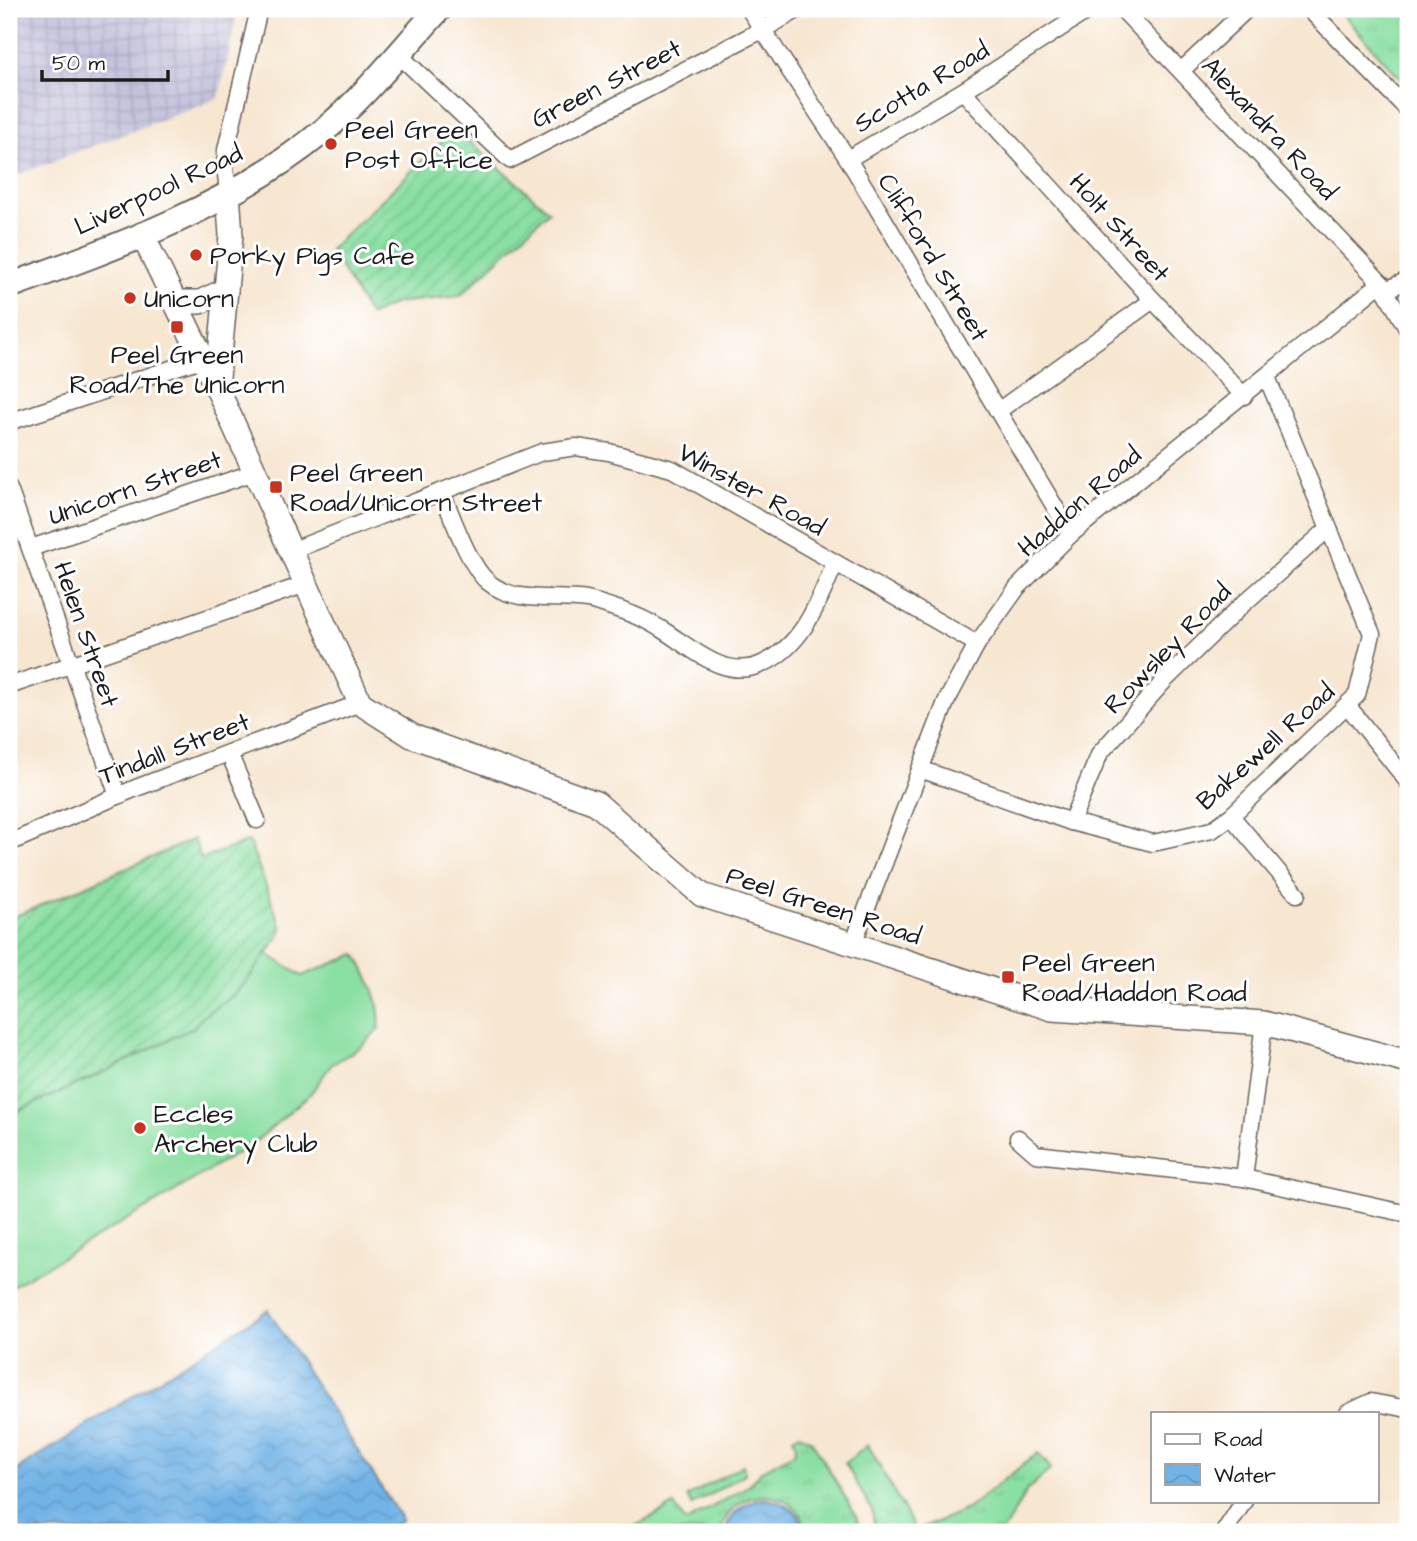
<svg xmlns="http://www.w3.org/2000/svg" width="1417" height="1541" viewBox="0 0 1417 1541" font-family="'Architects Daughter',sans-serif">
<style>
.industrial{fill:url(#industrial-grid)}
.grass{fill:url(#grass-tufts);stroke:#537e5f;stroke-width:2}
.garden{fill:url(#garden-furrows);stroke:#537e5f;stroke-width:2}
.pitch{fill:#8adfa2;stroke:#537e5f;stroke-width:2}
.water{fill:url(#water-waves);stroke:#476881;stroke-width:2}
.lines{fill:none;stroke-linecap:round;stroke-linejoin:round}
.street-casing{stroke:#69635b;stroke-width:19}
.secondary-casing{stroke:#69635b;stroke-width:26}
.primary-casing{stroke:#69635b;stroke-width:28}
.street{stroke:#fff;stroke-width:16}
.secondary{stroke:#fff;stroke-width:23}
.primary{stroke:#fff;stroke-width:24}
.poi-dot{fill:#c8321e;stroke:#fff;stroke-width:2.5}
.labels{text-anchor:middle;stroke-width:6;stroke-linejoin:round;paint-order:stroke}
.street-label{font-size:26px;fill:#1c1c1c;stroke:#fff}
.poi-label{font-size:26px;fill:#1c1c1c;stroke:#fff;text-anchor:start}
</style>
<defs>
<pattern id="industrial-grid" width="8" height="8" patternUnits="userSpaceOnUse" patternTransform="scale(1.75)"><rect width="8" height="8" fill="#c3c1db"/><path d="M0 4h8M4 0v8" fill="none" stroke="#a7a5bb"/></pattern>
<pattern id="grass-tufts" width="24" height="20" patternUnits="userSpaceOnUse" patternTransform="scale(1.75)"><rect width="24" height="20" fill="#8adfa2"/><path d="M3 7l-1-3M5 7V3M7 7l1-3M15 17l-1-3M17 17v-4M19 17l1-3" fill="none" stroke="#76bf8b"/></pattern>
<pattern id="garden-furrows" width="10" height="10" patternUnits="userSpaceOnUse" patternTransform="scale(1.75)"><rect width="10" height="10" fill="#8adfa2"/><path d="M-1 1l2-2M0 10L10 0M9 11l2-2" fill="none" stroke="#76bf8b"/></pattern>
<pattern id="water-waves" width="16" height="10" patternUnits="userSpaceOnUse" patternTransform="scale(1.75)"><rect width="16" height="10" fill="#72b3e6"/><path d="M0 5q4-4 8 0t8 0" fill="none" stroke="#6299c5"/></pattern>
</defs>
<rect width="100%" height="100%" fill="#fff"/>
<filter id="ink" filterUnits="userSpaceOnUse"><feTurbulence type="fractalNoise" baseFrequency=".0143" numOctaves="2"/><feDisplacementMap in="SourceGraphic" scale="14" xChannelSelector="R" yChannelSelector="G"/><feConvolveMatrix kernelMatrix="1 2 1 2 8 2 1 2 1" color-interpolation-filters="sRGB"/></filter>
<filter id="wash" filterUnits="userSpaceOnUse"><feTurbulence type="fractalNoise" baseFrequency=".00686" numOctaves="4" result="noise"/><feDisplacementMap in="SourceGraphic" scale="28" xChannelSelector="R" yChannelSelector="G"/><feGaussianBlur stdDeviation="1.57" result="paint"/><feColorMatrix in="noise" values="0 0 0 0 0 0 0 0 0 0 0 0 0 0 0 0 0 1.4 0 .05"/><feComposite in="paint" operator="in"/></filter>
<g filter="url(#wash)">
<rect width="100%" height="100%" fill="#f7e6d0"/>
<path class="industrial" d="M 9,9 L 238,9 L 219,98 L 9,178 Z"/>
<g class="grass">
<path d="M 1338,9 L 1408,9 L 1408,87 Z"/>
<path d="M 800,1434 L 812,1441 L 856,1516 L 858,1523 L 856,1532 L 808,1532 C 796,1483 733,1485 720,1532 L 625,1532 L 674,1505 L 685,1522 L 690,1520 L 748,1486 L 761,1471 L 795,1452 L 796,1444 L 793,1438 Z"/>
<path d="M 868,1445 L 916,1531 L 967,1509 L 1038,1453 L 1051,1469 L 1027,1490 L 1003,1532 L 875,1532 L 872,1510 L 845,1463 Z"/>
<path d="M 743,1465 L 745,1474 L 692,1505 L 687,1497 Z"/>
</g>
<g class="garden">
<path d="M 455,129 L 549,211 L 460,296 L 395,303 L 370,316 L 330,250 Z"/>
<path d="M 194,839 L 201,859 L 249,841 L 282,929 L 278,938 C 264,955 254,977 237,992 C 223,1005 205,1011 194,1027 L 109,1070 L 9,1115 L 9,919 Z"/>
</g>
<path class="pitch" d="M 266,953 L 302,976 L 356,954 C 369,978 382,1001 379,1029 L 362,1046 L 331,1065 L 310,1094 L 255,1142 L 152,1205 L 9,1288 L 9,1115 L 109,1070 L 194,1027 C 205,1011 222,1006 236,993 C 249,982 257,966 266,953 Z"/>
<g class="water">
<path d="M 268,1310 L 402,1520 L 383,1532 L 9,1532 L 9,1475 Z"/>
<path d="M 765,1499 C 785,1502 801,1511 805,1532 L 724,1532 C 732,1512 743,1502 765,1499 Z"/>
</g>
</g>
<g filter="url(#ink)">
<g class="lines">
<g class="street-casing">
<g id="street">
<path d="M 749,9 L 848,159 L 1071,534"/>
<path d="M 1122,9 L 1381,283 L 1408,330"/>
<path d="M 1309,9 L 1408,110"/>
<path d="M 398,54 L 510,160 L 762,30 L 799,9"/>
<path d="M 1182,70 L 1247,9"/>
<path d="M 963,91 L 1153,300 L 1244,396"/>
<path d="M 848,159 L 963,91 L 1090,9"/>
<path d="M 228,193 L 225,165 L 226,150 L 259,9"/>
<path d="M 1386,290 L 1408,280"/>
<path d="M 998,411 L 1153,300"/>
<path d="M 9,422 L 201,359"/>
<path d="M 9,489 L 118,796"/>
<path d="M 442,493 C 453,518 469,566 488,582 C 516,605 554,595 587,600 C 598,602 611,607 623,611 C 635,615 650,622 661,629 C 691,647 724,681 762,664 C 803,646 819,601 835,563"/>
<path d="M 31,548 L 255,472"/>
<path d="M 291,551 L 542,452 L 576,447 L 609,452 L 672,469 L 977,644"/>
<path d="M 9,686 L 306,584"/>
<path d="M 1347,705 L 1408,782"/>
<path d="M 229,753 L 257,820"/>
<path d="M 920,769 L 1071,822 L 1153,843 L 1212,830 L 1231,816 L 1357,695 L 1372,634 L 1267,377"/>
<path d="M 1231,816 L 1297,894"/>
<path d="M 1071,822 L 1100,753 L 1165,680 L 1242,605 L 1328,529"/>
<path d="M 9,843 L 136,788 L 360,703"/>
<path d="M 853,944 L 946,702 L 977,644 L 1017,588 L 1071,534 L 1381,283"/>
<path d="M 1018,1138 L 1036,1154 L 1244,1178 L 1408,1214"/>
<path d="M 1244,1178 L 1264,1023"/>
<path d="M 1348,1413 L 1371,1402 L 1408,1409"/>
<path d="M 1224,1532 L 1244,1501"/>
</g>
</g>
<g class="secondary-casing">
<g id="secondary">
<path d="M 142,234 L 217,388 L 360,703 L 412,736 L 596,803 L 702,895 L 1052,1009 L 1264,1023 L 1408,1062"/>
<path d="M 175,302 L 200,302 L 226,290"/>
<path d="M 217,388 L 231,235 L 228,193"/>
</g>
</g>
<g class="primary-casing">
<path id="primary" d="M 9,286 C 117,247 232,206 322,132 C 365,97 401,50 439,9"/>
</g>
<use href="#street" class="street"/>
<use href="#secondary" class="secondary"/>
<use href="#primary" class="primary"/>
</g>
</g>
<g class="poi-dot">
<circle cx="331" cy="144" r="7"/>
<circle cx="196" cy="255" r="7"/>
<circle cx="130" cy="298" r="7"/>
<rect x="170" y="320" width="14" height="14" rx="3.5"/>
<rect x="269" y="480" width="14" height="14" rx="3.5"/>
<rect x="1001" y="970" width="14" height="14" rx="3.5"/>
<circle cx="140" cy="1128" r="7"/>
</g>
<g class="labels">
<g class="street-label">
<text transform="translate(606 83) rotate(-27)" y="9">Green Street</text>
<text transform="translate(921 86) rotate(-31)" y="9">Scotta Road</text>
<text transform="translate(1270 128) rotate(47)" y="9">Alexandra Road</text>
<text transform="translate(158 189) rotate(-25)" y="9">Liverpool Road</text>
<text transform="translate(1120 227) rotate(48)" y="9">Holt Street</text>
<text transform="translate(934 257) rotate(59)" y="9">Clifford Street</text>
<text transform="translate(135 487) rotate(-19)" y="9">Unicorn Street</text>
<text transform="translate(752 489) rotate(29)" y="9">Winster Road</text>
<text transform="translate(1079 501) rotate(-41)" y="9">Haddon Road</text>
<text transform="translate(87 634) rotate(71)" y="9">Helen Street</text>
<text transform="translate(1167 648) rotate(-46)" y="9">Rowsley Road</text>
<text transform="translate(1265 746) rotate(-42)" y="9">Bakewell Road</text>
<text transform="translate(174 748) rotate(-21)" y="9">Tindall Street</text>
<text transform="translate(824 905) rotate(18)" y="9">Peel Green Road</text>
</g>
<g class="poi-label">
<text x="345" y="138">Peel Green<tspan x="345" dy="30">Post Office</tspan></text>
<text x="210" y="264">Porky Pigs Cafe</text>
<text x="144" y="307">Unicorn</text>
<text x="177" y="363" text-anchor="middle">Peel Green<tspan x="177" dy="30">Road/The Unicorn</tspan></text>
<text x="290" y="481">Peel Green<tspan x="290" dy="30">Road/Unicorn Street</tspan></text>
<text x="1022" y="971">Peel Green<tspan x="1022" dy="30">Road/Haddon Road</tspan></text>
<text x="154" y="1122">Eccles<tspan x="154" dy="30">Archery Club</tspan></text>
</g>
</g>
<rect width="1417" height="1541" fill="none" stroke="#fff" stroke-width="35"/>
<rect x="1151" y="1412" width="228" height="91" fill="#ffffff" stroke="#a4a4a4" stroke-width="2"/>
<rect x="1165" y="1434" width="35" height="10" fill="#ffffff" stroke="#a4a4a4" stroke-width="2"/>
<text x="1214" y="1446" font-size="21" fill="#1c1c1c">Road</text>
<rect x="1165" y="1464" width="35" height="21" fill="url(#water-waves)" stroke="#a4a4a4" stroke-width="2"/>
<text x="1214" y="1482" font-size="21" fill="#1c1c1c">Water</text>
<path d="M42 70v10h126v-10" fill="none" stroke="#1c1c1c" stroke-width="3.5"/>
<text x="52" y="70" font-size="21" fill="#1c1c1c" stroke="#ffffff" stroke-width="5" paint-order="stroke">50 m</text>
</svg>
